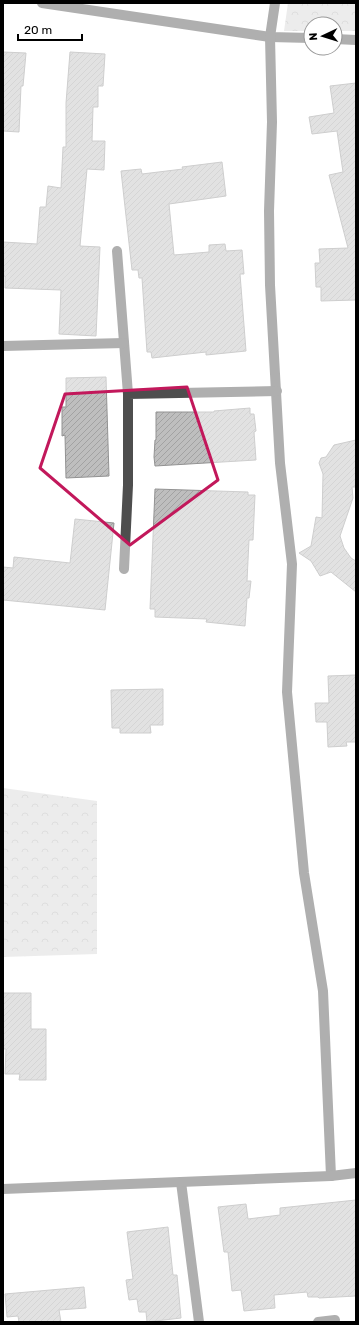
<svg xmlns="http://www.w3.org/2000/svg" width="359" height="1325" viewBox="0 0 359 1325" font-family="Rubik,sans-serif">
<style>
.park{fill:url(#park-crowns)}
.building{fill:url(#building-hatch);stroke:#929292}
.lines{fill:none;stroke-linecap:round;stroke-linejoin:round}
.minor{stroke:#4e4e4e;stroke-width:10}
.marked{fill:none;stroke:#c2185b;stroke-width:3;stroke-linejoin:round}
</style>
<defs>
<pattern id="park-crowns" width="20" height="18" patternUnits="userSpaceOnUse"><rect width="20" height="18" fill="#d5d5d5"/><path d="M2 6a3 3 0 1 1 6 0M12 15a3 3 0 1 1 6 0" fill="none" stroke="#b5b5b5"/></pattern>
<pattern id="building-hatch" width="6" height="6" patternUnits="userSpaceOnUse"><rect width="6" height="6" fill="#bebebe"/><path d="M-1 1l2-2M0 6l6-6M5 7l2-2" fill="none" stroke="#a2a2a2"/></pattern>
</defs>
<rect width="100%" height="100%" fill="#fff"/>
<g class="park">
<path d="M 288,3 L 356,3 L 356,31 L 335,31 L 335,24 L 311,24 L 311,31 L 284,31 Z"/>
<path d="M 3,788 L 97,801 L 97,954 L 3,957 Z"/>
</g>
<g class="building">
<path d="M 3,52 L 26,53 L 23,86 L 21,86 L 19,132 L 3,131 Z"/>
<path d="M 70,52 L 105,54 L 103,86 L 98,86 L 98,107 L 93,107 L 92,141 L 105,141 L 104,170 L 87,169 L 80,246 L 100,247 L 96,336 L 59,334 L 61,290 L 5,288 L 5,276 L 3,276 L 3,242 L 37,244 L 40,207 L 46,207 L 48,186 L 61,188 L 63,147 L 66,147 L 66,103 Z"/>
<path d="M 356,83 L 356,300 L 321,301 L 321,287 L 316,287 L 315,263 L 320,263 L 319,249 L 348,248 L 329,175 L 343,172 L 337,131 L 312,134 L 309,117 L 334,113 L 330,86 Z"/>
<path d="M 222,162 L 226,196 L 169,204 L 174,255 L 209,252 L 209,245 L 225,244 L 226,251 L 242,250 L 244,274 L 240,274 L 246,351 L 206,355 L 206,352 L 152,358 L 151,352 L 147,352 L 142,278 L 139,278 L 138,270 L 132,270 L 121,171 L 141,169 L 142,174 L 183,169 L 182,167 Z"/>
<path d="M 106,377 L 109,476 L 66,478 L 65,435 L 62,436 L 62,407 L 66,407 L 66,378 Z"/>
<path d="M 250,408 L 250,414 L 254,414 L 256,431 L 254,432 L 256,460 L 155,466 L 154,457 L 155,440 L 156,440 L 156,412 L 214,412 L 214,411 Z"/>
<path d="M 356,440 L 356,487 L 352,487 L 353,498 L 340,536 L 344,548 L 351,558 L 356,561 L 356,592 L 331,572 L 320,576 L 311,561 L 299,553 L 311,546 L 316,517 L 322,518 L 323,474 L 319,463 L 321,458 L 326,457 L 334,445 Z"/>
<path d="M 155,489 L 248,492 L 248,495 L 255,495 L 253,540 L 249,540 L 247,581 L 251,581 L 249,598 L 247,598 L 245,626 L 206,622 L 207,619 L 155,617 L 155,609 L 150,609 Z"/>
<path d="M 75,519 L 114,523 L 105,610 L 3,600 L 3,567 L 13,568 L 14,557 L 70,563 Z"/>
<path d="M 356,675 L 356,742 L 346,742 L 347,746 L 328,747 L 327,722 L 316,722 L 315,703 L 329,703 L 328,676 Z"/>
<path d="M 163,689 L 163,725 L 150,725 L 151,733 L 120,733 L 120,728 L 112,728 L 111,690 Z"/>
<path d="M 3,993 L 31,993 L 31,1029 L 46,1029 L 46,1080 L 19,1080 L 20,1074 L 5,1074 L 6,1049 L 3,1049 Z"/>
<path d="M 356,1200 L 356,1296 L 319,1298 L 318,1297 L 308,1297 L 307,1292 L 274,1295 L 275,1308 L 244,1311 L 241,1290 L 232,1291 L 228,1252 L 224,1252 L 218,1207 L 246,1204 L 248,1219 L 280,1215 L 280,1208 Z"/>
<path d="M 168,1227 L 173,1275 L 177,1275 L 181,1318 L 147,1322 L 146,1312 L 139,1312 L 137,1299 L 129,1300 L 126,1280 L 133,1279 L 127,1232 Z"/>
<path d="M 84,1287 L 86,1308 L 59,1310 L 61,1322 L 19,1322 L 18,1316 L 7,1317 L 5,1294 Z"/>
</g>
<g class="lines">
<g class="minor">
<path d="M 42,3 L 270,37 L 311,38"/>
<path d="M 275,3 L 270,37 L 272,122 L 269,211 L 270,285 L 280,463 L 292,564 L 287,692 L 304,873 L 323,991 L 331,1176"/>
<path d="M 335,39 L 356,40"/>
<path d="M 117,251 L 128,394"/>
<path d="M 3,346 L 124,343"/>
<path d="M 124,569 L 128,485 L 128,394 L 277,391"/>
<path d="M 181,1182 L 199,1322"/>
<path d="M 3,1189 L 331,1176 L 356,1173"/>
<path d="M 318,1322 L 335,1320"/>
</g>
</g>
<path d="M0 0H359V1325H0ZM 187,387 L 218,480 L 130,545 L 40,468 L 65,394 Z" fill="#fff" fill-opacity=".55" fill-rule="evenodd"/>
<path class="marked" d="M 187,387 L 218,480 L 130,545 L 40,468 L 65,394 Z"/>
<rect width="359" height="1325" fill="none" stroke="#000000" stroke-width="8"/>
<g transform="translate(323 36) rotate(266)"><circle r="19" fill="#ffffff" stroke="#999999"/>
<path d="M0-3L7 15L0 10L-7 15Z" fill="#000000"/>
<text y="-6" font-size="11" font-weight="bold" text-anchor="middle" fill="#000000">N</text>
</g>
<path d="M18 34v6h64v-6" fill="none" stroke="#000000" stroke-width="2"/>
<text x="24" y="34" font-size="12" fill="#000000" stroke="#ffffff" stroke-width="3" paint-order="stroke">20 m</text>
</svg>
